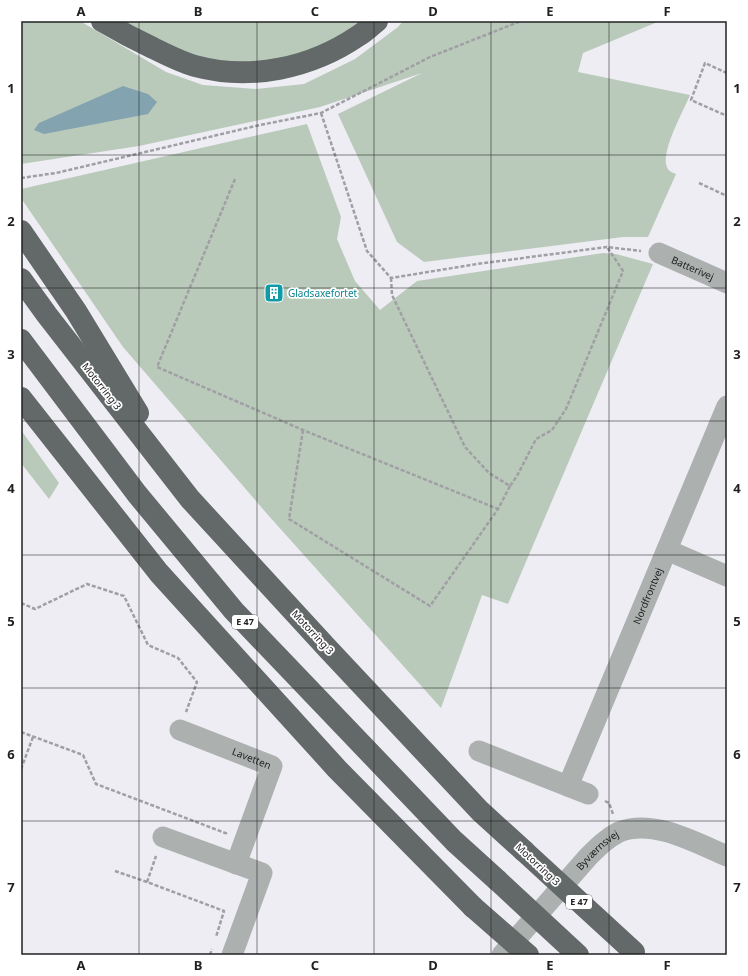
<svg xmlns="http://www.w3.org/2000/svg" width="748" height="976" viewBox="0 0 748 976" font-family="'Noto Sans',sans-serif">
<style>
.green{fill:#bacaba}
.water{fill:#82a3af}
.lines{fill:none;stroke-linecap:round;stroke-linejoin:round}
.path{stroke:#9f9fa4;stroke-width:2.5;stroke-dasharray:4 2;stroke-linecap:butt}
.minor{stroke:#acb0af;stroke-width:21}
.motorway{stroke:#626968;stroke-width:22}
.motorway-bridge{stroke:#626968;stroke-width:22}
.grid{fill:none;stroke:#212123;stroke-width:1;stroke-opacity:0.55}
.labels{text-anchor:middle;stroke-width:3.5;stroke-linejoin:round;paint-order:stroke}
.shield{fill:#fff;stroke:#646465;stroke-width:1}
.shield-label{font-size:9px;font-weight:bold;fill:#212123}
.street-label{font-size:10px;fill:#212123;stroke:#fff}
.culture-label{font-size:10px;fill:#0d838f;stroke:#fff;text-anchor:start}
.neatline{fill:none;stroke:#212123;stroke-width:1.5}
.grid-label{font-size:13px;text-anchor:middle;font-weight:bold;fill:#212123}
</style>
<rect width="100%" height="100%" fill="#eeedf4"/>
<g class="green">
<path d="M 21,21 L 80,21 L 166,72 L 203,85 L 256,89 L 304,84 L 355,59 L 398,27 L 403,21 L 660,21 L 583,53 L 578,72 L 690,95 C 684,110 658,156 668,169 C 669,171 673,173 676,174 L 648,237 L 623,237 L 424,262 L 397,242 L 338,114 L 422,73 L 320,107 L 139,146 L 21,164 Z"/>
<path d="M 121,21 L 366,21 L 312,60 L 239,70 L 197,60 Z"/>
<path d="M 307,124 L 341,217 L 337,239 L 355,281 L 380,310 L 417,281 L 603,253 L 616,254 L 653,264 L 508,604 L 482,595 L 441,708 L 268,515 L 123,347 L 21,198 L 21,189 Z"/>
<path d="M 21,430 L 59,483 L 49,499 L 21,463 Z"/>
</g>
<path class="water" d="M 123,86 L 148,94 L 157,102 L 148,114 L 44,134 L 34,130 L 39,123 Z"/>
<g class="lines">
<g class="path">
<path d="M 727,73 L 705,63 L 691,100 L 727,116"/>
<path d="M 321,113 L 367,251 L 391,278 L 477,264 L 607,247 L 641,251"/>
<path d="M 21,178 L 56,173 L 260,125 L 321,113 L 430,57 L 521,21"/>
<path d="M 235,179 L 157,367 L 303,430 L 498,509"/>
<path d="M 699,183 L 727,196"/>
<path d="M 391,278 L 392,295 L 465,447 L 489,473 L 510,486 L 517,476 L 536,439 L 552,430 L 566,409 L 623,271 L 607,247"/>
<path d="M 303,430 L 289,519 L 430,606 L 498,509 L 510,486"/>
<path d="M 21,603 L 35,609 L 87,584 L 124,596 L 148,645 L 178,658 L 197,682 L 186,712"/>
<path d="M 21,732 L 83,755 L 96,784 L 228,834"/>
<path d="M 21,769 L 33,737"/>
<path d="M 605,801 L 609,803 L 613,814"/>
<path d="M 115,871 L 147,882 L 224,911 L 216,937"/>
<path d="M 147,882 L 156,856"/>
<path d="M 210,955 L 212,949"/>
</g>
<g class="minor">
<path id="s1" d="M 659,253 L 727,283"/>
<path d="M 667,550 L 727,576"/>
<path id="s2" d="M 180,730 L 272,766 L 236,864"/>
<path d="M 479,751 L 588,794"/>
<path id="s3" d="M 568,786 L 727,406"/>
<path d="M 163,837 L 262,873 L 232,955"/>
<path id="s4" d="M 502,955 L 588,857 C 598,847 607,838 619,832 C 653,818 696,843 727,856"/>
</g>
<g class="motorway">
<path d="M 102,21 C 119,31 136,40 153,48 C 167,55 181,62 195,66 C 251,81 311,68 358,36 C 365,32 371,26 377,21"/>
<path d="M 21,231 L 76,311 L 138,413"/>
<path d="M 21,279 L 47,315 L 190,499 L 328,649 L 480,811 L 524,851"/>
<path d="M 21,340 L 137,494 L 234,611 L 454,841 L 497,880"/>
<path d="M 21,398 L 159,573 L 337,769 L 473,907"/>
</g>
<g class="motorway-bridge">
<path d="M 524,851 L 634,952"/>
<path d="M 497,880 L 578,955"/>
<path d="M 473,907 L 528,955"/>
</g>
</g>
<path class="grid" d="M 139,21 L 139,955M 257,21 L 257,955M 374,21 L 374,955M 491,21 L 491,955M 609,21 L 609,955M 21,155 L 727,155M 21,288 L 727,288M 21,421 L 727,421M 21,555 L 727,555M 21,688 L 727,688M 21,821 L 727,821"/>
<defs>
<g id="building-square" transform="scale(1)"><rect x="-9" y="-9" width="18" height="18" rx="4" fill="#0f9aa8" stroke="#fff"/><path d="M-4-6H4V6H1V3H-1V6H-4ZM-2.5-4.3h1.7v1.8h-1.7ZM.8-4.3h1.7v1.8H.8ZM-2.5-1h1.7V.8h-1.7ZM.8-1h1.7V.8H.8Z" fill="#fff"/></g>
</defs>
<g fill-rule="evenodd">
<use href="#building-square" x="274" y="293"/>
</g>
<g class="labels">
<g class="shield">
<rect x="232" y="615" width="26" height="14" rx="3"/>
<rect x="566" y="895" width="26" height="14" rx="3"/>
</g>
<g class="shield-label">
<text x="245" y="625">E 47</text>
<text x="579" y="905">E 47</text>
</g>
<g class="street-label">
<text dy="4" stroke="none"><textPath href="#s1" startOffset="37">Batterivej</textPath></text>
<text transform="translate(102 386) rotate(52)" y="4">Motorring 3</text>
<text dy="4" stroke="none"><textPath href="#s3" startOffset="206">Nordfrontvej</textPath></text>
<text transform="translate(313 632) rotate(47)" y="4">Motorring 3</text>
<text dy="4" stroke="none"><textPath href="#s2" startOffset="77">Lavetten</textPath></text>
<text dy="4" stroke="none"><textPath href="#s4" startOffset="142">Byværnsvej</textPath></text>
<text transform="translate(538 864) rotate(43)" y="4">Motorring 3</text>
</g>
<g class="culture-label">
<text x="288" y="297">Gladsaxefortet</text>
</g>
</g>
<rect width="748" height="976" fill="none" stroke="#ffffff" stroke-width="44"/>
<rect x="22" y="22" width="704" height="932" class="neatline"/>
<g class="grid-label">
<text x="81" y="16">A</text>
<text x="198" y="16">B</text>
<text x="315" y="16">C</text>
<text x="433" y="16">D</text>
<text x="550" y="16">E</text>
<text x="667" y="16">F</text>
<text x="11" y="93">1</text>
<text x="737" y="93">1</text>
<text x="11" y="226">2</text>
<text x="737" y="226">2</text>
<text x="11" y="359">3</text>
<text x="737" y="359">3</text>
<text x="11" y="493">4</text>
<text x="737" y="493">4</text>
<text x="11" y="626">5</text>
<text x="737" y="626">5</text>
<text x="11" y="759">6</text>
<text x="737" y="759">6</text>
<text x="11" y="892">7</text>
<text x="737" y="892">7</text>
<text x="81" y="970">A</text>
<text x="198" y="970">B</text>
<text x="315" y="970">C</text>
<text x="433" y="970">D</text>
<text x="550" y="970">E</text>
<text x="667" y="970">F</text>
</g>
</svg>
